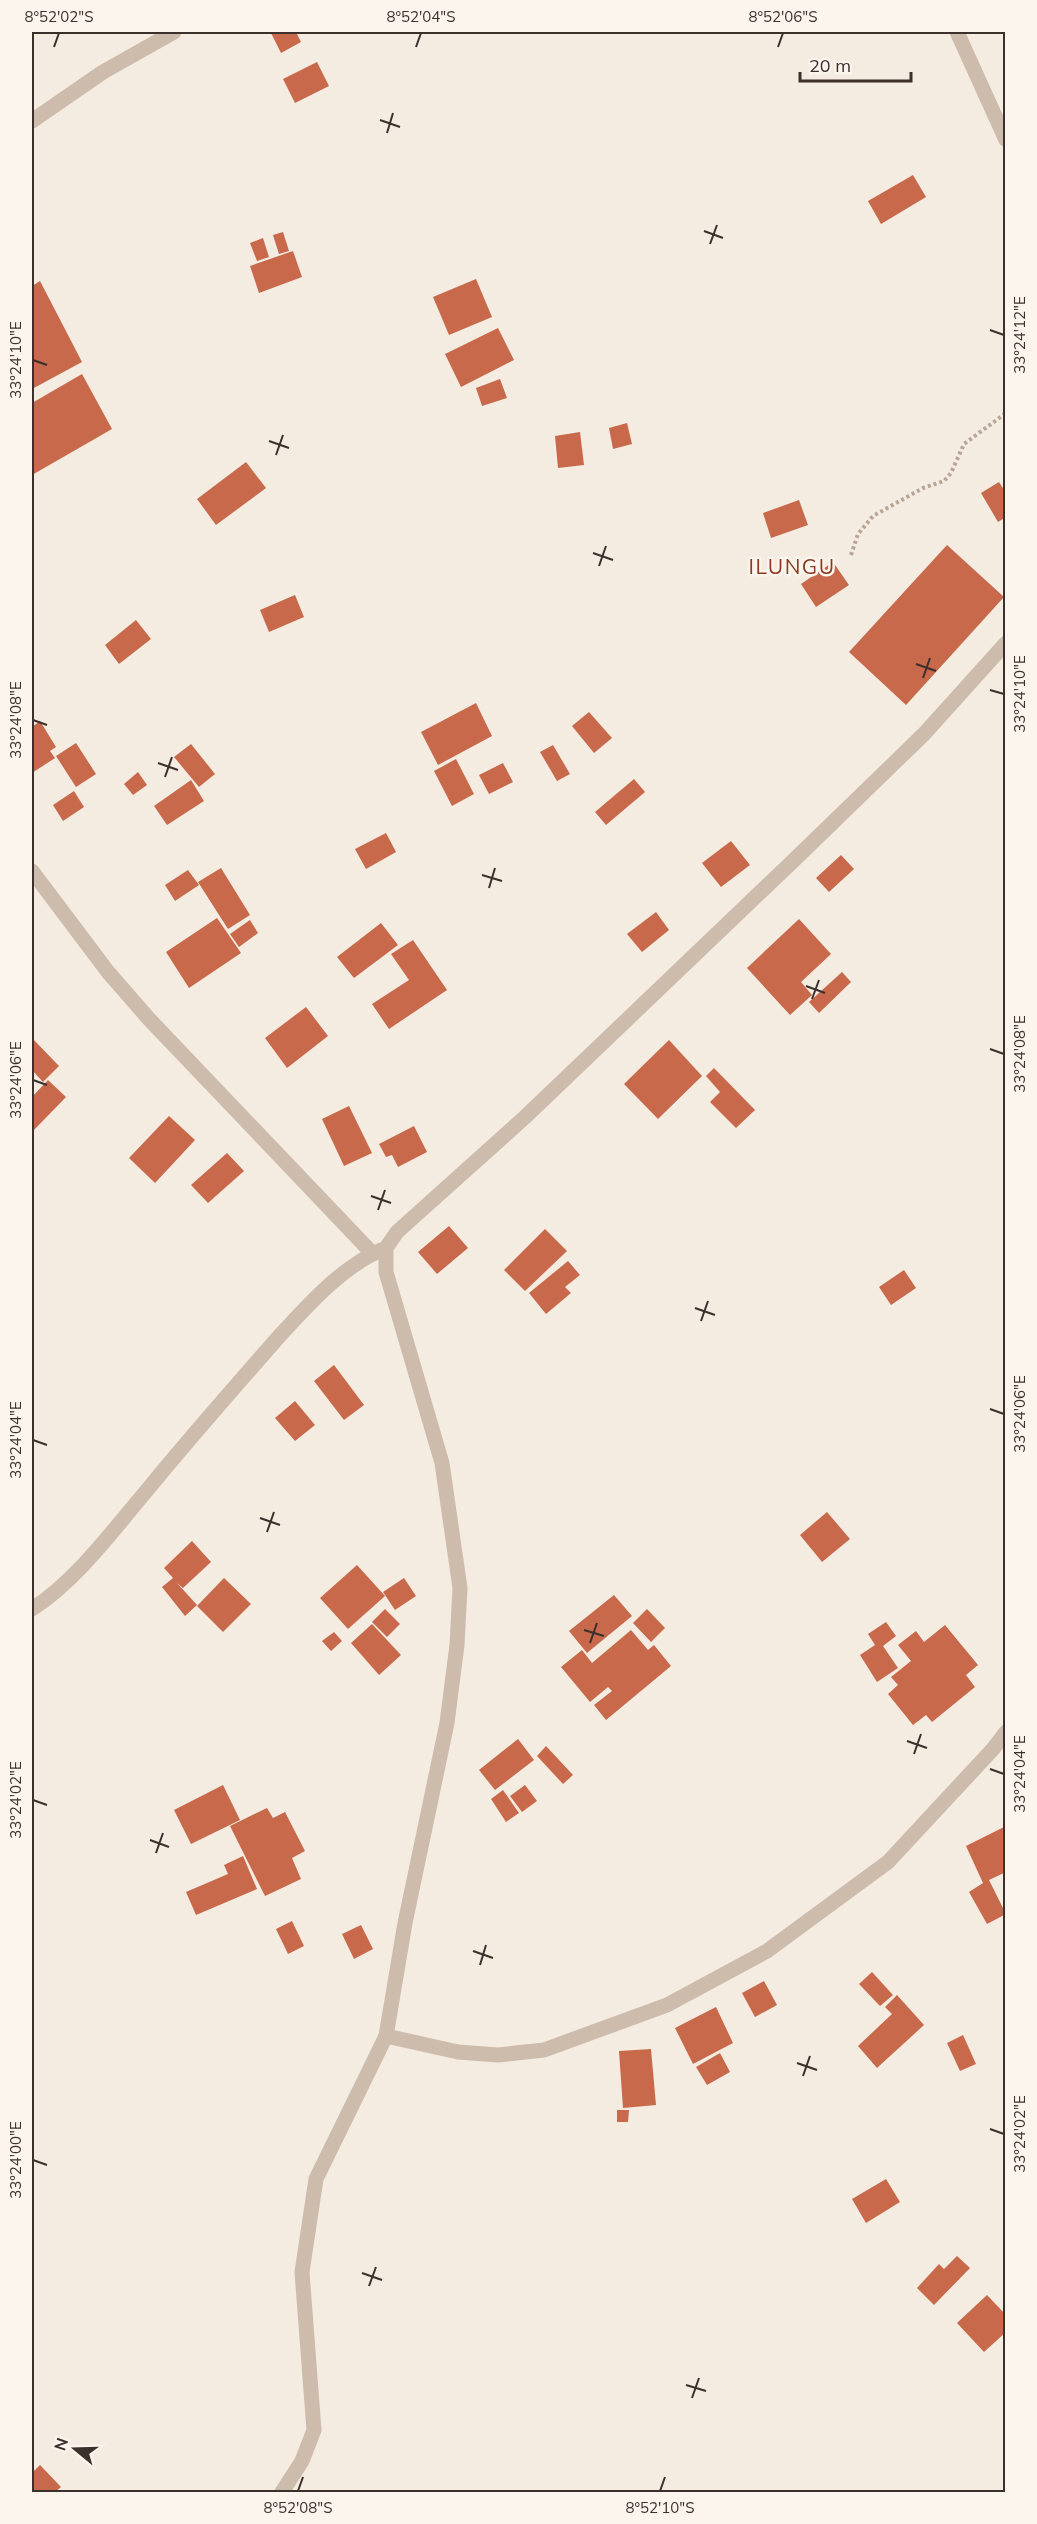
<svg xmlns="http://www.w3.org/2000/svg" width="1037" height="2524" viewBox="0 0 1037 2524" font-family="Mulish,sans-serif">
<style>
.building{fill:#c8694b}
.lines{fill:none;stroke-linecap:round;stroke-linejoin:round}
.path{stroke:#b9a596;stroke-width:4;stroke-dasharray:3 3;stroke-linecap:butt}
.street{stroke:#cdbbac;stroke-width:15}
.ticks{fill:none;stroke:#3b302b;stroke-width:2}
.labels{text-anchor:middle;stroke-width:5;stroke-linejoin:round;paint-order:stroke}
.quarter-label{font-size:21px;letter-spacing:1.5px;fill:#8c3b22;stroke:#fbf5ee}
.neatline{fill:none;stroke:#3b302b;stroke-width:2}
.ticks-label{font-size:15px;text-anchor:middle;fill:#3b302b}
</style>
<rect width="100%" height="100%" fill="#f4ebe1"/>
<g class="building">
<path d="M 275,32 L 296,32 L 301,42 L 281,53 L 271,33 Z"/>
<path d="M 317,62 L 329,86 L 295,103 L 283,79 Z"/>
<path d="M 913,175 L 926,197 L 881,224 L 868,201 Z"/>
<path d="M 283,232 L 289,251 L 279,254 L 273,235 Z"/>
<path d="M 263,238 L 269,257 L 257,261 L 250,243 Z"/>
<path d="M 293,251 L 302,277 L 259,293 L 250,266 Z"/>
<path d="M 476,279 L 492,317 L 449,335 L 433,297 Z"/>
<path d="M 40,281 L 82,362 L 32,389 L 32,286 Z"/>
<path d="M 498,328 L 514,360 L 461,387 L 445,354 Z"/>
<path d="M 82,374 L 112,429 L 32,475 L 32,403 Z"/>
<path d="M 500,379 L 507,398 L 482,406 L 476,388 Z"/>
<path d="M 627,423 L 632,444 L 613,449 L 609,428 Z"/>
<path d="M 580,432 L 584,465 L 558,468 L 555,436 Z"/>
<path d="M 246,462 L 266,488 L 216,525 L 197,499 Z"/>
<path d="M 999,482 L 1006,493 L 1006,517 L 998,522 L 981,493 Z"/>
<path d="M 799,500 L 808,525 L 771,538 L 763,513 Z"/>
<path d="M 947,545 L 1004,597 L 906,705 L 849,652 Z"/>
<path d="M 833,562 L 849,585 L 816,607 L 801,584 Z"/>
<path d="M 295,595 L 304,617 L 269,632 L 260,610 Z"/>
<path d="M 136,620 L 151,639 L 119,664 L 105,645 Z"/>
<path d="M 476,703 L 492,736 L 438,765 L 421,732 Z"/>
<path d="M 589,712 L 612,738 L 594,753 L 572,726 Z"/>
<path d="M 40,721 L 56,747 L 50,751 L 55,758 L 32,773 L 32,727 Z"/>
<path d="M 76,743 L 96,774 L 76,787 L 56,756 Z"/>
<path d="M 191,744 L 215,774 L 199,787 L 174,757 Z"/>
<path d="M 553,745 L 570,774 L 557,781 L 540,752 Z"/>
<path d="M 456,759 L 474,794 L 452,806 L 434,771 Z"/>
<path d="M 503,763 L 513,782 L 489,794 L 479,775 Z"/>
<path d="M 138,772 L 147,785 L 133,795 L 124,784 Z"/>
<path d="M 634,779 L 645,792 L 606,825 L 595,812 Z"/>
<path d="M 191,780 L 204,801 L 167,825 L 154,806 Z"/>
<path d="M 74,791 L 84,807 L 63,821 L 53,805 Z"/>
<path d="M 386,833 L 396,852 L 366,869 L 355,849 Z"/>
<path d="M 731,841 L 750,865 L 721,887 L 702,863 Z"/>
<path d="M 841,855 L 854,869 L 829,892 L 816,878 Z"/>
<path d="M 221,868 L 250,915 L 228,929 L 198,882 Z"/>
<path d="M 188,870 L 199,885 L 175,901 L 165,885 Z"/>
<path d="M 656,912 L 669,930 L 642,952 L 627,934 Z"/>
<path d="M 217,918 L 241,953 L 189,988 L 166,952 Z"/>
<path d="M 799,919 L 831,954 L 801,982 L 812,995 L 790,1015 L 747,968 Z"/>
<path d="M 250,920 L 258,933 L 239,947 L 230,934 Z"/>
<path d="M 381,923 L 398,945 L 354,978 L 337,957 Z"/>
<path d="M 413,940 L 447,990 L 389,1029 L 372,1004 L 409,980 L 391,954 Z"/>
<path d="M 842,972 L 851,982 L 819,1013 L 809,1002 Z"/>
<path d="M 306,1007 L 328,1036 L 287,1068 L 265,1038 Z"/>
<path d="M 32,1038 L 59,1066 L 43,1082 L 32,1070 Z"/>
<path d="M 669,1040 L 702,1076 L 658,1119 L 624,1084 Z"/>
<path d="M 714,1068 L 755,1110 L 736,1128 L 710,1102 L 720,1092 L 706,1076 Z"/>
<path d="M 48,1080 L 66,1097 L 32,1132 L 32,1097 Z"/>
<path d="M 349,1106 L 372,1153 L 344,1166 L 322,1119 Z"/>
<path d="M 169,1116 L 195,1140 L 155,1183 L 129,1158 Z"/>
<path d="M 414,1126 L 427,1152 L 398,1167 L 392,1155 L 386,1157 L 379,1144 Z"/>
<path d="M 227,1153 L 244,1171 L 208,1203 L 191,1185 Z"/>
<path d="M 449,1226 L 468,1248 L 437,1274 L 418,1252 Z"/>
<path d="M 545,1229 L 567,1251 L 525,1291 L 504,1270 Z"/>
<path d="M 568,1261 L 580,1275 L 565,1287 L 571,1293 L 546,1314 L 529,1293 Z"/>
<path d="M 904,1270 L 916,1288 L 891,1305 L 879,1287 Z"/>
<path d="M 334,1365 L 364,1405 L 344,1420 L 314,1381 Z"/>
<path d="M 295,1401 L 315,1425 L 295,1441 L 275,1418 Z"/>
<path d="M 827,1512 L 850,1539 L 822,1562 L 800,1535 Z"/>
<path d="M 192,1541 L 211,1562 L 183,1588 L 177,1583 L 197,1605 L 185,1616 L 162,1587 L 173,1578 L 164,1568 Z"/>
<path d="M 357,1565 L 385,1596 L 348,1629 L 320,1598 Z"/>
<path d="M 224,1578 L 251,1604 L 223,1632 L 197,1606 Z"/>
<path d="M 404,1578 L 416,1596 L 395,1610 L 383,1592 Z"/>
<path d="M 614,1595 L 632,1616 L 587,1653 L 569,1631 Z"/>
<path d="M 385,1609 L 400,1624 L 387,1637 L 372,1622 Z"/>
<path d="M 647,1609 L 665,1628 L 651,1642 L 633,1623 Z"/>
<path d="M 886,1622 L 896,1636 L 883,1646 L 898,1668 L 877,1682 L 860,1655 L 875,1645 L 868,1634 Z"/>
<path d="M 372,1624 L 401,1655 L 379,1675 L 351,1643 Z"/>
<path d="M 945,1625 L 978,1665 L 966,1675 L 975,1687 L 932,1722 L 926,1715 L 913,1725 L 888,1694 L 898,1685 L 891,1677 L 911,1661 L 898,1645 L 916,1631 L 924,1642 Z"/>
<path d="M 631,1630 L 648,1650 L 654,1645 L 671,1666 L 606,1720 L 594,1705 L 612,1691 L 608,1687 L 590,1702 L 561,1667 L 582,1650 L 592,1663 Z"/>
<path d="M 334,1632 L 342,1641 L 331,1651 L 322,1641 Z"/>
<path d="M 518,1739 L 534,1760 L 495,1790 L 479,1770 Z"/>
<path d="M 546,1746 L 573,1775 L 563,1784 L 537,1756 Z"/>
<path d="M 223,1785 L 240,1820 L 191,1844 L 174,1810 Z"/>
<path d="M 525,1785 L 537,1801 L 522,1812 L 510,1796 Z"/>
<path d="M 503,1790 L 519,1813 L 506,1822 L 491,1799 Z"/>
<path d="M 267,1808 L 273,1818 L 285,1812 L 305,1851 L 292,1858 L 301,1879 L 265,1896 L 230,1826 Z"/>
<path d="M 1006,1826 L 1006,1872 L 989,1880 L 1006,1914 L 987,1924 L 969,1892 L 983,1883 L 966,1846 Z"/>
<path d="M 243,1856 L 257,1889 L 196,1915 L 186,1892 L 228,1874 L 224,1865 Z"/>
<path d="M 292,1921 L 304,1946 L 288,1954 L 276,1929 Z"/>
<path d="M 361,1925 L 373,1949 L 354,1959 L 342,1934 Z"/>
<path d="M 872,1972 L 893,1995 L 880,2006 L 859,1984 Z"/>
<path d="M 764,1981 L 777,2005 L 755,2017 L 742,1993 Z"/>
<path d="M 897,1995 L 924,2025 L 877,2068 L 858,2046 L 892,2014 L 885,2007 Z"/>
<path d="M 716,2007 L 733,2043 L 693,2064 L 675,2028 Z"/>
<path d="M 963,2035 L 976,2064 L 960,2071 L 947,2043 Z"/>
<path d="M 651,2049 L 656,2105 L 623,2108 L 619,2051 Z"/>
<path d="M 720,2053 L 730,2072 L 707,2085 L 696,2067 Z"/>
<path d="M 617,2110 L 629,2110 L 628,2122 L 617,2122 Z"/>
<path d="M 886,2179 L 900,2202 L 866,2223 L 852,2199 Z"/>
<path d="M 957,2256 L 970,2268 L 934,2305 L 917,2288 L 939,2264 L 944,2269 Z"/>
<path d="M 987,2295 L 1006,2315 L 1006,2332 L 984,2352 L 957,2323 Z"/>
<path d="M 40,2465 L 61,2487 L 55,2492 L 32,2492 L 32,2473 Z"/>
</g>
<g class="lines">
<path class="path" d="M 851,555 L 858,534 L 873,516 L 923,488 L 944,481 L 951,473 L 964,444 L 1006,413"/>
<g class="street">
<path d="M 957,32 L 1006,140"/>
<path d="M 32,121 L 103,72 L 174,32"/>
<path d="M 32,871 L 108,972 L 149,1019 L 373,1254"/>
<path d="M 32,1609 C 76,1581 114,1529 148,1489 C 189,1439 232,1390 275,1341 C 305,1308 340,1268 381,1250"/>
<path d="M 386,2036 L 458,2052 L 498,2055 L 544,2050 L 667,2005 L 767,1951 L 888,1862 L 993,1749 L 1006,1732"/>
<path d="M 282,2492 L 302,2461 L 314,2430 L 302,2272 L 316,2179 L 386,2036 L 405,1923 L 447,1723 L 457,1645 L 460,1588 L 442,1463 L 386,1272 L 386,1248 L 397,1232 L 524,1118 L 792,862 L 924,734 L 1006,643"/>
</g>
</g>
<path class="ticks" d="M 54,47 L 59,33M 416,47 L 421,33M 778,47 L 783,33M 380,120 L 400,127M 387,133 L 393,113M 704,231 L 723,238M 710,244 L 717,225M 990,330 L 1004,335M 33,360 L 47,365M 269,441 L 289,448M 276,455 L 283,435M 593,553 L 613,560M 599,566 L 606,546M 916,664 L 936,671M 923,678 L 930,658M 990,690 L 1004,694M 33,720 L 47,725M 158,763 L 178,770M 165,777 L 172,757M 482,875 L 502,881M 489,888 L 495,868M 806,986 L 825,993M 812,999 L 819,980M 990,1049 L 1004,1054M 33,1080 L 47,1085M 371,1196 L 391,1203M 378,1210 L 385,1190M 695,1308 L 715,1315M 701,1321 L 708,1301M 990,1409 L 1004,1414M 33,1440 L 47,1445M 260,1518 L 280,1525M 267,1532 L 274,1512M 584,1630 L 604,1636M 590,1643 L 597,1623M 907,1741 L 927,1748M 914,1754 L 921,1734M 990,1769 L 1004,1774M 33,1800 L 47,1805M 150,1840 L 169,1847M 156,1853 L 163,1833M 473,1951 L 493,1958M 480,1965 L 486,1945M 797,2063 L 817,2070M 803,2076 L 810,2056M 990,2129 L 1004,2134M 33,2160 L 47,2165M 362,2273 L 382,2280M 369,2286 L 376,2267M 686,2385 L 706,2391M 692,2398 L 699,2378M 298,2491 L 303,2477M 660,2491 L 665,2477"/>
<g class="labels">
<g class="quarter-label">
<text x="792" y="574">ILUNGU</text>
</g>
</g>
<rect width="1037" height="2524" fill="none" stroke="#fbf5ee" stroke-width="66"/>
<g transform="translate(75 2449) rotate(289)" stroke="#fbf5ee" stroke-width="4.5" paint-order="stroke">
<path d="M0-4.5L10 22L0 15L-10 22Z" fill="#3b302b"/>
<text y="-9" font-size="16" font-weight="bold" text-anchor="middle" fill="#3b302b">N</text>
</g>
<path d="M800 72v9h111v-9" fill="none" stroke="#3b302b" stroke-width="3"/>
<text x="809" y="72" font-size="18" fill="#3b302b" stroke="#fbf5ee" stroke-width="4.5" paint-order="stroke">20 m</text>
<rect x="33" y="33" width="971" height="2458" class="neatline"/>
<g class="ticks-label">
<text x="59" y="22">8°52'02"S</text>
<text x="421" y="22">8°52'04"S</text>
<text x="783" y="22">8°52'06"S</text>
<text transform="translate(1020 335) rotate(-90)" y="5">33°24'12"E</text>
<text transform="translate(16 360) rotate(-90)" y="5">33°24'10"E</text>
<text transform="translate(1020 694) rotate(-90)" y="5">33°24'10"E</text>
<text transform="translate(16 720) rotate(-90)" y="5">33°24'08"E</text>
<text transform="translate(1020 1054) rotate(-90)" y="5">33°24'08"E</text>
<text transform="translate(16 1080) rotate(-90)" y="5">33°24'06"E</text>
<text transform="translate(1020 1414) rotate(-90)" y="5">33°24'06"E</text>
<text transform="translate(16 1440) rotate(-90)" y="5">33°24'04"E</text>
<text transform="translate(1020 1774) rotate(-90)" y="5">33°24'04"E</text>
<text transform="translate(16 1800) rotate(-90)" y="5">33°24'02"E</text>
<text transform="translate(1020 2134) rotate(-90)" y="5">33°24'02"E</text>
<text transform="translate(16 2160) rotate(-90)" y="5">33°24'00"E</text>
<text x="298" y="2513">8°52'08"S</text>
<text x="660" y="2513">8°52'10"S</text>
</g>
</svg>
